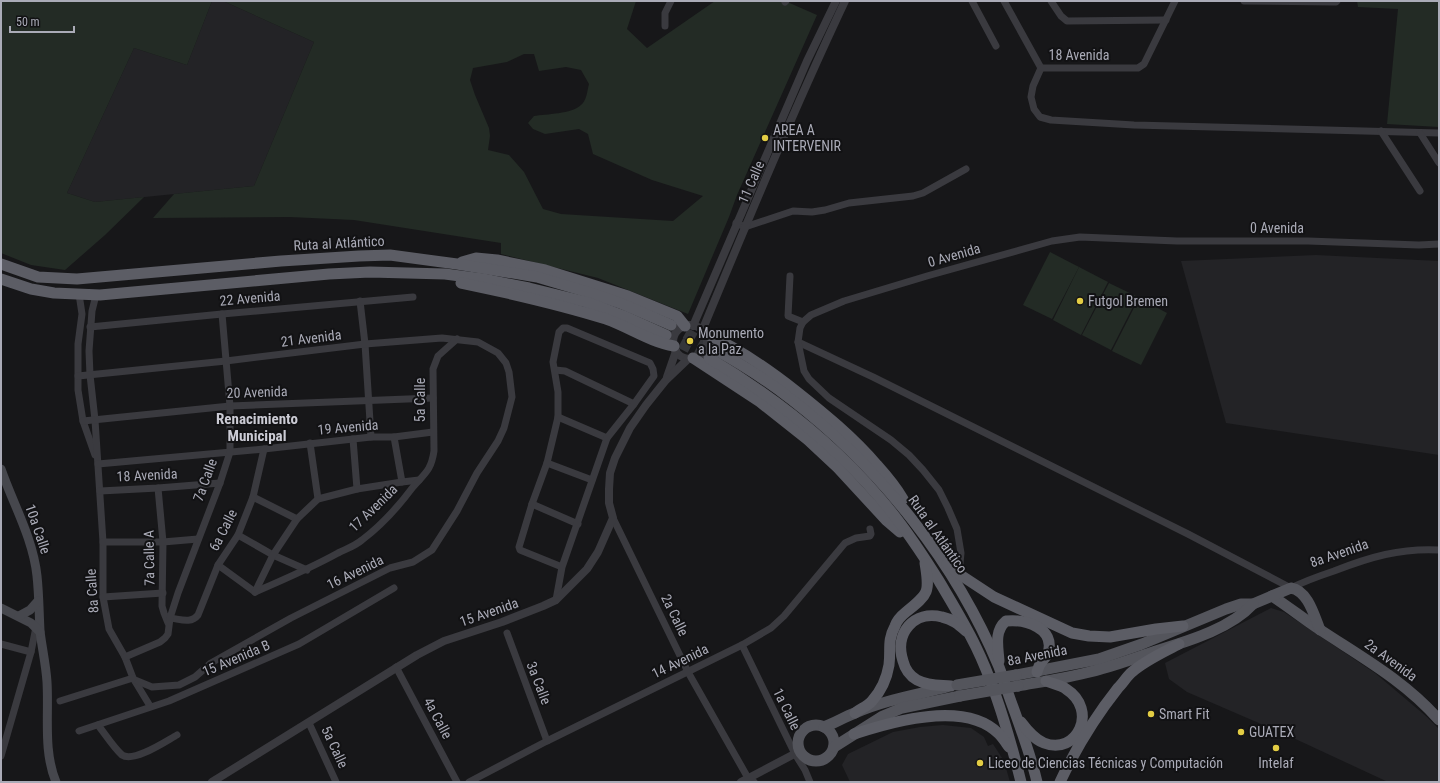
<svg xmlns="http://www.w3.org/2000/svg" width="1440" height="783" viewBox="0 0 1440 783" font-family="'Roboto Condensed',sans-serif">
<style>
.built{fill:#232326}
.green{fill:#232b25;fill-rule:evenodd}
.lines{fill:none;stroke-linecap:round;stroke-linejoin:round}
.trunk-tunnel{stroke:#343539;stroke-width:11;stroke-dasharray:11 5.5;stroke-linecap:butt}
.minor{stroke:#3a3a3f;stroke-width:7}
.tertiary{stroke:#3a3a3f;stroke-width:8}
.secondary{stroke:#46474d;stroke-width:9}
.primary{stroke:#54555c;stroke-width:11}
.trunk{stroke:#5c5d65;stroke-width:11}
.primary-bridge{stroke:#54555c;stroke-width:11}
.poi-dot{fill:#e3cd44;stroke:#121214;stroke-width:1.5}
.labels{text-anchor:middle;stroke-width:4;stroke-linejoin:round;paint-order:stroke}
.street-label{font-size:14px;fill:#aaabb7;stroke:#121214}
.poi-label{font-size:14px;fill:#aaabb7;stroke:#121214;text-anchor:start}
.neighbourhood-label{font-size:15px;font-weight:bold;fill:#cbcbd4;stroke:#121214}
</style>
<rect width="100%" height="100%" fill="#171719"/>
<g class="built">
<path d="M 212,1 L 223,1 L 314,42 L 254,186 L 95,202 L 67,193 L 134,48 L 187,65 Z"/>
<path d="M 1316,255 L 1439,261 L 1439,455 L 1226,423 L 1181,261 Z"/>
<path d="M 1271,608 L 1284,612 L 1375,673 L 1427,717 L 1438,728 L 1439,782 L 1388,782 L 1289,736 L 1187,692 L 1169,679 L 1165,663 Z"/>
<path d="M 943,725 L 971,728 L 984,737 L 988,746 L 993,744 L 1004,761 L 1010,782 L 850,782 L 842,765 L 848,754 L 893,732 L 920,727 Z"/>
</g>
<g class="green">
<path d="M 1,1 L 212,1 L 187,65 L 134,48 L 67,193 L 95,202 L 144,197 L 105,235 L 65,270 L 31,265 L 1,253 Z"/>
<path d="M 223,1 L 636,1 L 627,29 L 647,48 L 715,1 L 785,1 L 817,15 L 737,195 L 729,217 L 688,314 L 598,278 L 501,254 L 501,243 L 354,220 L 290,217 L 153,218 L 174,194 L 254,186 L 314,42 ZM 524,54 L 534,54 L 539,71 L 566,67 L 581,70 L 589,84 C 587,91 587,100 581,105 C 572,114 546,114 534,116 L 528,123 L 533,129 L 545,134 L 579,129 L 588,134 L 593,154 L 652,180 L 703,196 L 673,221 L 561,214 L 543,209 L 524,172 L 509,155 L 488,150 L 490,136 L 489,128 L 475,95 L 470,80 L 473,68 L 507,62 Z"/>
<path d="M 1357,1 L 1439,1 L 1439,127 L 1387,124 L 1398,9 L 1358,7 Z"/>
<path d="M 1050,252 L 1079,267 L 1052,319 L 1023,305 Z"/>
<path d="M 1079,267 L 1108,282 L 1081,335 L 1053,320 Z"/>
<path d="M 1109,283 L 1138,297 L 1111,350 L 1082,335 Z"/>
<path d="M 1139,298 L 1167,313 L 1141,365 L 1112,351 Z"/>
</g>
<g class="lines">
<g class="trunk-tunnel">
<path d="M 671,325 L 714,349"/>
<path d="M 666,335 L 709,358"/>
</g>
<g class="minor">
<path d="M 972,1 L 996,46"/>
<path d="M 1004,1 L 1041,68"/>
<path d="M 1051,1 L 1061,16 L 1067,21 L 1166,20"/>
<path d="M 1244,1 L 1336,2 L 1337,1"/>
<path d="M 785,2 L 786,1"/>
<path d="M 665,26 L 665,13 L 671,1"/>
<path d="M 1041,68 L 1033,86 L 1031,97 L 1034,109 L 1040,117 L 1051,120 L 1134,125 L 1439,133"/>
<path d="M 1041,68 L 1138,68 L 1144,64 L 1175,1"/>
<path d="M 1381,131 L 1420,191"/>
<path d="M 1420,133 L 1439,163"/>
<path d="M 736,223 L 745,227 L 793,211 L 812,212 L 825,210 L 849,203 L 913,196 L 923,193 L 966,169"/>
<path d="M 790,276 L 788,316 L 803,322"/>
<path d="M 79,294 L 82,314 L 78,344 L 78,390 L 83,421 L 95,455"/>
<path d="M 96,295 L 92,311 L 89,351 L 90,375 L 95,420 L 103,542 L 103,597 L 109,629 L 125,657 L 133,678 L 150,706"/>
<path d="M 360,301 L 365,344 L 371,437"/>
<path d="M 90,327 L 222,314 L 413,297"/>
<path d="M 798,342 L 873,377 L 1188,534 L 1291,588 C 1305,581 1319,576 1334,571 C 1370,557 1400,548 1439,550"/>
<path d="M 555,370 L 565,371 L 634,404"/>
<path d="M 78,376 L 226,361 L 365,344 L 442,338 L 478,342 L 498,353 L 506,363 L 509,372 L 512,397 L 504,428 L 498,441 L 477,473 L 457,511 L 432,550 L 413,562 L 390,568 L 291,618 L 211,663 L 195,677 L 179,685 L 152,687 L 135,680"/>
<path d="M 558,417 L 607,438"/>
<path d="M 83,421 L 230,406 L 433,398"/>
<path d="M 394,437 L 402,482 L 419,480"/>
<path d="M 353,439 L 357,489"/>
<path d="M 310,443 L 318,499"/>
<path d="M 547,463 L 592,480"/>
<path d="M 98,464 L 264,449 L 371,437 L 394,437 L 433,432"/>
<path d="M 158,488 L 163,542 L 162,606 L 164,613 L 168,623"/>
<path d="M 100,491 L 158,488 L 220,483"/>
<path d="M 253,497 L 297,519"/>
<path d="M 532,504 L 578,524"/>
<path d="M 613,518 L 688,672 L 748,778 L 754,782"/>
<path d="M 238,535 L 273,555 L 307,570"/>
<path d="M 103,542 L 163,542 L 198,539"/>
<path d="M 218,565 L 255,592"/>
<path d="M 959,574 L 961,553 L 957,529 L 948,508 L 939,490 L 923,470 L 909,455 L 891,440 L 829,398 L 809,379 L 804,371 L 798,342 L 800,328 L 803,322 L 811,315 L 844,301 L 927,276 L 1052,241 L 1080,237 L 1177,241 L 1308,241 L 1419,245 L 1439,244"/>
<path d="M 255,592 C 283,580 311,568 338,553 C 346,549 355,546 362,540 C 382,525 398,507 413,487 C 425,473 431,471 434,451 L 433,369 L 438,356 L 457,339"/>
<path d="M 255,592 L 273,555 L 297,519 L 318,499 L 357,489 L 402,482"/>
<path d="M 103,597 L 163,593"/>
<path d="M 556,600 L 562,567 L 607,438 L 634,404 L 654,376 L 653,369 L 650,363 L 567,328 L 563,328 L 559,332 L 553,362 L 558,392 L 558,417 L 547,463 L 532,504 L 519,547 L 520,550 L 562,567"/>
<path d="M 170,618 C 180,619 191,624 198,615 L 218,565 L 238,535 L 253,497 L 264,449"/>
<path d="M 507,633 L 547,741"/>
<path d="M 1,644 L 31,652"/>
<path d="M 742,645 L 795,754 L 805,770 L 810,782"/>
<path d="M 125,657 L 160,642 L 165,638 L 168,634 L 170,618 L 178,593 L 220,483 L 230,452 L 230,406 L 222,314"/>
<path d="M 396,667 L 457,782"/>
<path d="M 60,701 L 133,678"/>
<path d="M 309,723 L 336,782"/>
<path d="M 98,725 C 105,734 114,748 122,755 C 134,763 166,741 177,735"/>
<path d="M 79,731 L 169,701 L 299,644 L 394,588"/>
<path d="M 1,756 L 31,652 L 36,627"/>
<path d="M 469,782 L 547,741 L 742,645 L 771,628 L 784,616 L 845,543 L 856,538 L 870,536 L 871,534 L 870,529"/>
</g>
<g class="tertiary">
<circle cx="690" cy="342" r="17"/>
<path d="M 693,326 L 807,61 L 836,1"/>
<path d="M 702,331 C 748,220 794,109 845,1"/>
<path d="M 667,377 L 676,351"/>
<path d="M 212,782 L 417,655 L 444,641 L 502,622 L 543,606 L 556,600 L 587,569 L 598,552 L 613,518 L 609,503 L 609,489 L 610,473 L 615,458 L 630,428 L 646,405 L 666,380 L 688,359"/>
<path d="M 741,782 L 800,751"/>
</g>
<g class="secondary">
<path d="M 1,469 C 13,504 33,538 37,576 C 39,594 39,612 40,631 C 42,648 46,665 47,682 C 49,715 43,751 56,782"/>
<path d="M 1,608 L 31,623 L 40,632"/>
<path d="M 19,616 L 30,610 L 38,601"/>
</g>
<g class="primary">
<path d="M 1272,596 C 1289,607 1305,620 1322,631 C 1363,658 1406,682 1439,720"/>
<path d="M 1016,675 L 1099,659 L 1142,644 L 1226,609 L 1241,604 L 1253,604 L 1291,588 C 1308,591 1314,615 1320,630"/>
<path d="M 1018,686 C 1046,681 1074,677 1101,669 C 1120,664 1138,657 1156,651 C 1188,641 1230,629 1253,604"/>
<circle cx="816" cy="743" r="18"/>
<path d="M 824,727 C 835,723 844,717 855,713 C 884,700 916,695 947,687"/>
<path d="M 834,747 L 883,716 L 902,708 L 960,696"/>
</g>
<g class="trunk">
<path d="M 462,262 L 476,258 L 497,260 L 545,270 L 628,296 L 677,316 L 685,326"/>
<path d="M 1,264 L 38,277 L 77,279 L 281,261 L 359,256 L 390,255 L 457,264 L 537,277 L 584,291 L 620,303 L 671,325"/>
<path d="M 1,279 L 31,289 L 54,293 L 100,295 L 329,274 L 370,272 L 445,274 L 483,279 L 529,288 L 586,302 L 626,317 L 666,335"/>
<path d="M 461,283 C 509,293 558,304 606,319 C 629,327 650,342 674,346"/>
<path d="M 704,333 C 737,347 768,369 796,391 C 825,414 853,437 877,465 C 886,475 896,487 903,499"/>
<path d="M 714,349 C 741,364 768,381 792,400 C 881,469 956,563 999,667 C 1004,680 1008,694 1013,707 C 1022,732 1031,756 1037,782"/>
<path d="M 693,358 L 760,402 L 808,440 L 838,468 L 886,520 L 900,532"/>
<path d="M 709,358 C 773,396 831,441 879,497 C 902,523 921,552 939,581 C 952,603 965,624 976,647 C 996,688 1010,738 1021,782"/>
<path d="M 947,564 L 959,574 L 994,597 L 1072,633 L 1089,636 L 1110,637 L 1156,629 L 1183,626"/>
<path d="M 999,661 C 998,647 994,631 1006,621 C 1025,619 1056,628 1048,653 C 1046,658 1043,659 1041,663 C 1039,665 1038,669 1037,672"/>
<path d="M 951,686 C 939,685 928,686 917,680 C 910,676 905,669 903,661 C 894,633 914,610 942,617 C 952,619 959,625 966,631"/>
<path d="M 855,713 C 860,709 868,706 872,701 C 881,691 887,677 889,665 C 891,649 887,641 895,626 C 897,620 901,616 906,612 C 929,594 930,592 925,563"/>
<path d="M 1021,722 C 1027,730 1034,739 1044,743 C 1077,756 1099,710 1066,689 C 1061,685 1053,684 1046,681"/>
<path d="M 854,734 C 893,721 966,700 999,734 C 1003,738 1006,743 1009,747"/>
<path d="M 1060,782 C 1076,748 1095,717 1118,688 C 1123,683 1127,676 1132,672 C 1146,660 1164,652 1179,644"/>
</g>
<g class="primary-bridge">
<path d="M 957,685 L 1016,675"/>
<path d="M 960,696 L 1018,686"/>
</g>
</g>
<g class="poi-dot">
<circle cx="765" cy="138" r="4"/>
<circle cx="1080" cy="301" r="4"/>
<circle cx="690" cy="341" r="4"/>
<circle cx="1151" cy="714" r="4"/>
<circle cx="1241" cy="732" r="4"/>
<circle cx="1276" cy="748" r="4"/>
<circle cx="980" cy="763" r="4"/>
</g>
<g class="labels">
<g class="street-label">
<text x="1079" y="60">18 Avenida</text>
<text transform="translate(751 182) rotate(-66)" y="5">11 Calle</text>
<text x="1277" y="233">0 Avenida</text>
<text transform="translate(339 243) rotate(-3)" y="5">Ruta al Atlántico</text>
<text transform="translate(954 255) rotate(-16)" y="5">0 Avenida</text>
<text transform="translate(250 298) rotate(-5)" y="5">22 Avenida</text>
<text transform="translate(311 338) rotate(-7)" y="5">21 Avenida</text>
<text transform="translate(257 392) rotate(-2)" y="5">20 Avenida</text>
<text transform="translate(420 400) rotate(-90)" y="5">5a Calle</text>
<text transform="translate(348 427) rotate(-5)" y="5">19 Avenida</text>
<text transform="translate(147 475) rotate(-3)" y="5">18 Avenida</text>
<text transform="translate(205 480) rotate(-70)" y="5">7a Calle</text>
<text transform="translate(373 508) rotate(-44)" y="5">17 Avenida</text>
<text transform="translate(38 529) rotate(71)" y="5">10a Calle</text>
<text transform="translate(223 530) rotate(-63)" y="5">6a Calle</text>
<text transform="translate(938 534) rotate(55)" y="5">Ruta al Atlántico</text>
<text transform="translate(1339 553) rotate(-19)" y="5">8a Avenida</text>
<text transform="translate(149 558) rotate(-91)" y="5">7a Calle A</text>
<text transform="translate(355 572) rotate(-26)" y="5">16 Avenida</text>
<text transform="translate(92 591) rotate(-94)" y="5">8a Calle</text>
<text transform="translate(489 612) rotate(-19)" y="5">15 Avenida</text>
<text transform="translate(675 615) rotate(64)" y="5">2a Calle</text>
<text transform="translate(1037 655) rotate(-11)" y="5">8a Avenida</text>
<text transform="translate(236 658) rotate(-23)" y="5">15 Avenida B</text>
<text transform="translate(1391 660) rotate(36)" y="5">2a Avenida</text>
<text transform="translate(680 661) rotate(-26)" y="5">14 Avenida</text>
<text transform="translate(539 683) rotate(69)" y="5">3a Calle</text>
<text transform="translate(787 709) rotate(64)" y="5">1a Calle</text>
<text transform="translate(438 718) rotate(62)" y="5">4a Calle</text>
<text transform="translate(335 747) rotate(65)" y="5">5a Calle</text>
</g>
<g class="poi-label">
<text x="773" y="135">AREA A<tspan x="773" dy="16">INTERVENIR</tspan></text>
<text x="1088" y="306">Futgol Bremen</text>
<text x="698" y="338">Monumento<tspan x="698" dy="16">a la Paz</tspan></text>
<text x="1159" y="719">Smart Fit</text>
<text x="1249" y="737">GUATEX</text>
<text x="988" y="768">Liceo de Ciencias Técnicas y Computación</text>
<text x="1276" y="768" text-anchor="middle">Intelaf</text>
</g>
<g class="neighbourhood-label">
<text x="257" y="424">Renacimiento<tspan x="257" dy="17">Municipal</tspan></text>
</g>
</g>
<rect width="1440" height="783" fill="none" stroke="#aaabb7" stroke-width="4"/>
<path d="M10 26v6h64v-6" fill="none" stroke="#aaabb7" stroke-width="2"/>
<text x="16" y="26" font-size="12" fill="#aaabb7" stroke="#121214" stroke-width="3" paint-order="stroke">50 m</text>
</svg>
